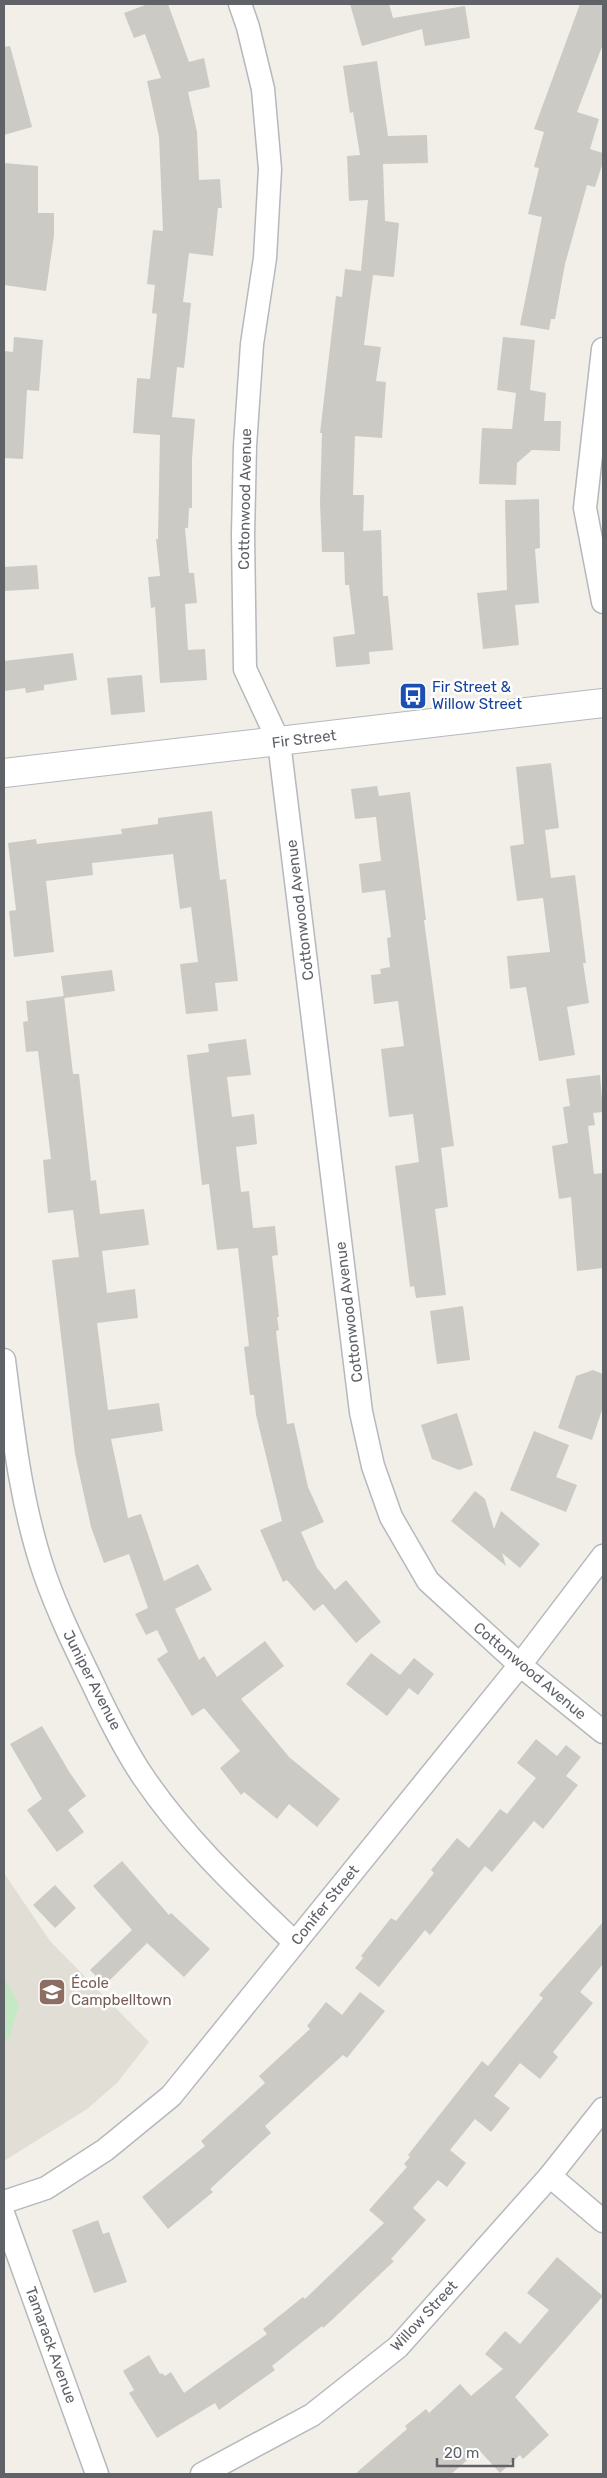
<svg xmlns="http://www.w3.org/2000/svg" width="607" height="2478" viewBox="0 0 607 2478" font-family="Rubik,sans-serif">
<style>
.education{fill:#e1ded6}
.green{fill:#c5e8c5}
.building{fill:#cccac5}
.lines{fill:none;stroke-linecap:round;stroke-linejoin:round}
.minor-casing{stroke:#b5b8bc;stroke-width:25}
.tertiary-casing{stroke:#b5b8bc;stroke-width:30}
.minor{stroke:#fff;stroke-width:22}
.tertiary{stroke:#fff;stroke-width:28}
.labels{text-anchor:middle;stroke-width:5;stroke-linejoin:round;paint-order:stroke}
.street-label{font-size:15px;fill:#5f6368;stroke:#fff}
.transit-label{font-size:15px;fill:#164399;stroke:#fff;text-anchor:start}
.education-label{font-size:15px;fill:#785e54;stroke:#fff;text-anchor:start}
</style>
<rect width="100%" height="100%" fill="#f1efe8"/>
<path class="education" d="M 4,1873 L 50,1941 L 149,2042 L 117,2083 L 87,2109 L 4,2161 Z"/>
<path class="green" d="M 4,1978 L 19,2005 L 9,2038 L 4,2040 Z"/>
<g class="building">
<path d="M 148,4 L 168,4 L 189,62 L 204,58 L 210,87 L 188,92 L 197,132 L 199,180 L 220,179 L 222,208 L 218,208 L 213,256 L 189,253 L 183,302 L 191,303 L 184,368 L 177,367 L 172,417 L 195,419 L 192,459 L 192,508 L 189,508 L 188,528 L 185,528 L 189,573 L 194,573 L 197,603 L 185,604 L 188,650 L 205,649 L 207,680 L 160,683 L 155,607 L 151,608 L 148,577 L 160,576 L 156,539 L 158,539 L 160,435 L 133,433 L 137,378 L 150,379 L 157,314 L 152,313 L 155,285 L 147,284 L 153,230 L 163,231 L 159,137 L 147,81 L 161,78 L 145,34 L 134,38 L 124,13 Z"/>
<path d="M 350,4 L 389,4 L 393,18 L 465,6 L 470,38 L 425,46 L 422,29 L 362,46 Z"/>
<path d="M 580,4 L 603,4 L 603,44 L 577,112 L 599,119 L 590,149 L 603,153 L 603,162 L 595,187 L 587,185 L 565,264 L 555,319 L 551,319 L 549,330 L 520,325 L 542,217 L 528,214 L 539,168 L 534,167 L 544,132 L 534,129 Z"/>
<path d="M 10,46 L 32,127 L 4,135 L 4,47 Z"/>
<path d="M 377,61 L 388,136 L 427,135 L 428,163 L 383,164 L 385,221 L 399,223 L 394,277 L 373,275 L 364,345 L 381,347 L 376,381 L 386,382 L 382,438 L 355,436 L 353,495 L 364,495 L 363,531 L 381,530 L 383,596 L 388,596 L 393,650 L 369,652 L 370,664 L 336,667 L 333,637 L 355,634 L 349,585 L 345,585 L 344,552 L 322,552 L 320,502 L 322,433 L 320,433 L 336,296 L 342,297 L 345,269 L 361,271 L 368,200 L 349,201 L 347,156 L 360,155 L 353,112 L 350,113 L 343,66 Z"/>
<path d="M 4,163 L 38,166 L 38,213 L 54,213 L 54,235 L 46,291 L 4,285 Z"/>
<path d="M 14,337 L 43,340 L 39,391 L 27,390 L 23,459 L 4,458 L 4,351 L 13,352 Z"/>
<path d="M 503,337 L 535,340 L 530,390 L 546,393 L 544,421 L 561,421 L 560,451 L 532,450 L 517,463 L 516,485 L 479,484 L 482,428 L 512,429 L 516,393 L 497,390 Z"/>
<path d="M 539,499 L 540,548 L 535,549 L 539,603 L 515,605 L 519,645 L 483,649 L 477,593 L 507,590 L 505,500 Z"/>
<path d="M 37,565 L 39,589 L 4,591 L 4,567 Z"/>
<path d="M 73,653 L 77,680 L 44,685 L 44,690 L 26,693 L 25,688 L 4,691 L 4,661 Z"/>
<path d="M 142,675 L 145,712 L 111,715 L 107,678 Z"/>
<path d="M 551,763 L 559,828 L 545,830 L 551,878 L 575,875 L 586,963 L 583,963 L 589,1003 L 567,1007 L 575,1055 L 539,1061 L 526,987 L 510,989 L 507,956 L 550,952 L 543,898 L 517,901 L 510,846 L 524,844 L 516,767 Z"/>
<path d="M 377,786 L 379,796 L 410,792 L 426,920 L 424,920 L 454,1146 L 441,1148 L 448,1207 L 435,1209 L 446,1295 L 416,1298 L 414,1286 L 410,1287 L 395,1166 L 419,1162 L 413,1114 L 389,1117 L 381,1049 L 404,1046 L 398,1001 L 374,1004 L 371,975 L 381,974 L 380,969 L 390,967 L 387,938 L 391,937 L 385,890 L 362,893 L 359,864 L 381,861 L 376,817 L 355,819 L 351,789 Z"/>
<path d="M 212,811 L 220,880 L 226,879 L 238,981 L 215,983 L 218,1011 L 186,1014 L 180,964 L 198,962 L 191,907 L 180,909 L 173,854 L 92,863 L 93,875 L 46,881 L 54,952 L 14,957 L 9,911 L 16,910 L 8,843 L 36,839 L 37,844 L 122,834 L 121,829 L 158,824 L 158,818 Z"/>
<path d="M 112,970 L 115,991 L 64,998 L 61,976 Z"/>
<path d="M 64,996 L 73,1074 L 79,1074 L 91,1181 L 96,1180 L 100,1214 L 144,1209 L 149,1245 L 102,1251 L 107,1293 L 135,1289 L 138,1318 L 97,1323 L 108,1410 L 159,1403 L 163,1431 L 111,1439 L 128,1518 L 141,1514 L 164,1581 L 198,1564 L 212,1590 L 175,1609 L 199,1660 L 204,1656 L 217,1677 L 265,1641 L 284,1666 L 241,1699 L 289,1757 L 340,1799 L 317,1827 L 289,1804 L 277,1819 L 244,1792 L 241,1795 L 220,1768 L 240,1751 L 204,1708 L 192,1716 L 157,1659 L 168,1652 L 157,1630 L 146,1635 L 135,1614 L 148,1608 L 129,1554 L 104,1563 L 91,1527 L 75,1454 L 52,1260 L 79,1257 L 73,1210 L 48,1213 L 43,1160 L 51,1159 L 38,1051 L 26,1052 L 23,1022 L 28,1021 L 26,1001 Z"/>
<path d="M 246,1039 L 251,1075 L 227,1077 L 232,1117 L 254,1114 L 257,1144 L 236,1147 L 241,1192 L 249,1191 L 253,1228 L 275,1226 L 278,1255 L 272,1256 L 279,1317 L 277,1317 L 279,1330 L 276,1331 L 287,1424 L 294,1423 L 308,1487 L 324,1522 L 301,1532 L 317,1568 L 335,1590 L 346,1580 L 381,1622 L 356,1643 L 323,1604 L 314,1611 L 287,1580 L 283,1582 L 260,1530 L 282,1521 L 256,1415 L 254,1395 L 250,1395 L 244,1347 L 249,1346 L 238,1248 L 217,1250 L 209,1184 L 202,1185 L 187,1055 L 209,1052 L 208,1044 Z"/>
<path d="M 600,1075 L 603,1112 L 593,1113 L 595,1125 L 588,1126 L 594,1174 L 603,1173 L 603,1268 L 577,1271 L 571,1197 L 559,1199 L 552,1146 L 568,1143 L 563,1107 L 570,1106 L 566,1079 Z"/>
<path d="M 463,1306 L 470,1360 L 437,1364 L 430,1311 Z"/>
<path d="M 593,1370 L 603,1374 L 603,1407 L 592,1440 L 558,1428 L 576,1376 Z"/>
<path d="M 457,1413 L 473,1465 L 459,1470 L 432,1459 L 421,1425 Z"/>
<path d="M 534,1431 L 569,1445 L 556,1477 L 577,1485 L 566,1512 L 510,1490 Z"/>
<path d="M 475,1491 L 485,1499 L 494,1529 L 501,1511 L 540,1544 L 520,1568 L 502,1553 L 506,1566 L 451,1521 Z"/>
<path d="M 371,1653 L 400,1675 L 414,1658 L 434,1674 L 418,1695 L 409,1688 L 387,1716 L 346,1684 Z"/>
<path d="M 42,1726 L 70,1773 L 86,1796 L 68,1810 L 84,1832 L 57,1852 L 27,1810 L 42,1799 L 10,1744 Z"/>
<path d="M 536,1739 L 557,1756 L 566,1745 L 581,1757 L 566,1776 L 578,1785 L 543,1829 L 534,1821 L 492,1872 L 485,1866 L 430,1935 L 425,1930 L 379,1987 L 355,1968 L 363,1958 L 361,1956 L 391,1918 L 396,1921 L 434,1873 L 431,1870 L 457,1838 L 469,1848 L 500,1809 L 507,1814 L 536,1778 L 517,1763 Z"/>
<path d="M 122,1861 L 169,1915 L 171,1913 L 210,1949 L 184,1977 L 147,1943 L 105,1985 L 90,1970 L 132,1930 L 93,1886 Z"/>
<path d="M 55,1885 L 76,1908 L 55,1928 L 33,1905 Z"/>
<path d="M 603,1922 L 603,1964 L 580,1992 L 593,2003 L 553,2052 L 558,2057 L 540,2079 L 520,2063 L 494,2096 L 510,2108 L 491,2132 L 475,2119 L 450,2150 L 466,2163 L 447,2187 L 438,2180 L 413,2208 L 426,2220 L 391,2259 L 394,2261 L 333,2319 L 323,2328 L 322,2326 L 272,2366 L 275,2370 L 219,2410 L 215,2403 L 157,2438 L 129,2393 L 134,2390 L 123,2371 L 149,2355 L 160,2374 L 162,2373 L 165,2376 L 171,2372 L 184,2393 L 267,2334 L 263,2329 L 303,2297 L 305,2299 L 384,2223 L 369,2210 L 407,2167 L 404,2164 L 410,2157 L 408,2155 L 482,2061 L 488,2066 L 543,1998 L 539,1995 Z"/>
<path d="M 360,1992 L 385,2011 L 347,2058 L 343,2055 L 265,2126 L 271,2133 L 210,2189 L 213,2192 L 168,2229 L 142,2197 L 205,2146 L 201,2141 L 265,2083 L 259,2076 L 310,2029 L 307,2026 L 326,2002 L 342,2015 Z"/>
<path d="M 98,2220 L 103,2234 L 109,2232 L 127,2282 L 94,2293 L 72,2230 Z"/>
<path d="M 557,2257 L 603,2296 L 515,2397 L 549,2435 L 523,2459 L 520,2455 L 500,2473 L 479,2450 L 451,2474 L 355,2474 L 407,2429 L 405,2426 L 426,2409 L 429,2413 L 460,2384 L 471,2396 L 503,2369 L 485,2354 L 505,2331 L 520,2344 L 549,2310 L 527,2293 Z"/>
</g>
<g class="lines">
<g class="minor-casing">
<g id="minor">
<path d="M 240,4 L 248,27 L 263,89 L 270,169 L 265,258 L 252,344 L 245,446 L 243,535 L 245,669 L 279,742 L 361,1412 L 373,1466 L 391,1517 L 428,1581 L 520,1665 L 603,1732"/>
<path d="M 603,349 L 585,508 L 603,602"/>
<path d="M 4,1360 C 13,1432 21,1506 45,1575 C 58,1612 75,1647 92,1682 C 107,1714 124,1749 144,1778 C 186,1840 241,1891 294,1942"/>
<path d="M 550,2176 L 603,2221"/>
<path d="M 4,2202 L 46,2188 L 105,2150 L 171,2096 L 520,1665 L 603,1556"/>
<path d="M 4,2216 L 97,2474"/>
<path d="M 202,2474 L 312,2415 L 398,2347 L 550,2176 L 603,2109"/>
</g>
</g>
<g class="tertiary-casing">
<path id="tertiary" d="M 4,773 L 603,703"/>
</g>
<use href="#minor" class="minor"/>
<use href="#tertiary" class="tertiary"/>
</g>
<defs>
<g id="bus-square" transform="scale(1.4375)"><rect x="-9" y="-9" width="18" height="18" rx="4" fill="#1a4fb4" stroke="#fff"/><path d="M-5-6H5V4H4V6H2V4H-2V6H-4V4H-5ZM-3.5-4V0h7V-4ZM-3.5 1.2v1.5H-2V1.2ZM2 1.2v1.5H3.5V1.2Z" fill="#fff"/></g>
<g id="school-square" transform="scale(1.4375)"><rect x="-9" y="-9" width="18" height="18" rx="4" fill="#8d6e63" stroke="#fff"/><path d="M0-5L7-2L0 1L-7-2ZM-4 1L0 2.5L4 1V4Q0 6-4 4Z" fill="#fff"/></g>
</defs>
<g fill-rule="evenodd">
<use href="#bus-square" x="413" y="696"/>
<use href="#school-square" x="52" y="1992"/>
</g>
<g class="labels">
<g class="street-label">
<text transform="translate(245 499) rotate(-89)" y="5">Cottonwood Avenue</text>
<text transform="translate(304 739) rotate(-7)" y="5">Fir Street</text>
<text transform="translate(300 910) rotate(-97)" y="5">Cottonwood Avenue</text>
<text transform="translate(349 1312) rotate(-97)" y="5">Cottonwood Avenue</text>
<text transform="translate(530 1671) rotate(40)" y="5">Cottonwood Avenue</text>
<text transform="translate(92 1680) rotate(63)" y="5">Juniper Avenue</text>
<text transform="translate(325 1905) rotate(-51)" y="5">Conifer Street</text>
<text transform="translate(424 2316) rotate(-47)" y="5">Willow Street</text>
<text transform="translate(51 2345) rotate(70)" y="5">Tamarack Avenue</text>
</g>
<g class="transit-label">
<text x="432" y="692">Fir Street &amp;<tspan x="432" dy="17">Willow Street</tspan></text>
</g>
<g class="education-label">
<text x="71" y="1988">École<tspan x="71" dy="17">Campbelltown</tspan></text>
</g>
</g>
<rect width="607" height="2478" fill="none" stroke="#5f6368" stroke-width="10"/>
<path d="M437 2458v8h76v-8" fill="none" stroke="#5f6368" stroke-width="2.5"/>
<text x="444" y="2458" font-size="15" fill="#5f6368" stroke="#ffffff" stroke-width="4" paint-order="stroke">20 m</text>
</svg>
